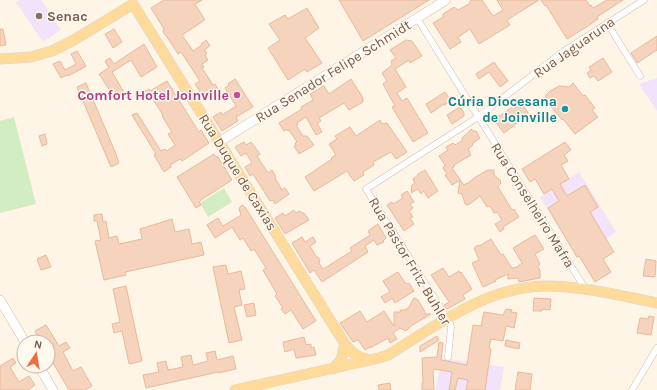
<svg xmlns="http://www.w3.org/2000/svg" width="657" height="390" viewBox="0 0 657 390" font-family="Karla,sans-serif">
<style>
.education{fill:#f2e2fa}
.grass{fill:#d3edc3}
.building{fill:#f5d3bc;stroke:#e9b99b}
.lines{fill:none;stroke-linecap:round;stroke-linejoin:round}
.street-casing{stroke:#d3bead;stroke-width:7}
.secondary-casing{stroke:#d6beab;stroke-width:10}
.primary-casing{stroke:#dcd4d0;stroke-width:11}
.street{stroke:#fff;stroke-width:6}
.secondary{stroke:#fff;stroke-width:9}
.primary{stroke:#ffdb9b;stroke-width:10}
.education-dot{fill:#8d6e63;stroke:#fff8ed;stroke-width:1.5}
.hotel-dot{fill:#d1479c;stroke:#fff8ed;stroke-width:1.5}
.culture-dot{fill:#0f9aa8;stroke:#fff8ed;stroke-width:1.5}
.labels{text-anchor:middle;stroke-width:3;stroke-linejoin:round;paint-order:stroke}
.education-label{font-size:14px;font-weight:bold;fill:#785e54;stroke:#fff8ed;text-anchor:start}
.street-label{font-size:14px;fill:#795a49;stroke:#fff8ed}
.hotel-label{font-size:14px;font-weight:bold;fill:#b23c85;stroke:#fff8ed;text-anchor:end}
.culture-label{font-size:14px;font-weight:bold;fill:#0d838f;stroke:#fff8ed;text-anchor:end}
</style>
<rect width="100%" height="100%" fill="#fef5e6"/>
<g class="education">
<path d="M 19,0 L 41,0 L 61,30 L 43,42 L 16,2 Z"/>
<path d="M 657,78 L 657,111 L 639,84 Z"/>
<path d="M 579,172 L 616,232 L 577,258 L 540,197 Z"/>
<path d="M 441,358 L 504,367 L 500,390 L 436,390 Z"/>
</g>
<g class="grass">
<path d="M 14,117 L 36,204 L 0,213 L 0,121 Z"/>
<path d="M 224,188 L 232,202 L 208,217 L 200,203 Z"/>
</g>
<g class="building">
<path d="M 164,0 L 202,0 L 195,4 L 205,20 L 182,35 L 193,51 L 202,45 L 201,44 L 206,40 L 210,46 L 204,50 L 207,53 L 205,55 L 208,60 L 202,64 L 204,67 L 202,68 L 213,85 L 215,84 L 221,94 L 213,99 L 210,96 L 205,99 L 195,84 L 200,81 L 181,52 L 178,54 L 169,40 L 163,32 L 164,29 L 151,8 Z"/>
<path d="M 339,0 L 429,0 L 363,41 Z"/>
<path d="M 471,0 L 482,0 L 493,16 L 503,10 L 497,0 L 539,0 L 507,20 L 510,25 L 479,44 L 470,29 L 458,37 L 461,42 L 450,49 L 433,23 L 443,17 L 443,14 L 454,7 L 458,10 L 469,4 Z"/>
<path d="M 541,0 L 586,0 L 590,6 L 591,5 L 593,8 L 607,0 L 623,0 L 597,17 L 598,19 L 588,26 L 567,39 L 546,5 L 545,6 Z"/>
<path d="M 307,8 L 319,28 L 305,38 L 322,63 L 307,72 L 305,69 L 288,80 L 268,48 L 280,40 L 269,24 L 285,15 L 288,19 Z"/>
<path d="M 0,29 L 3,29 L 6,45 L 0,46 Z"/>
<path d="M 114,29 L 122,42 L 113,48 L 105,34 Z"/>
<path d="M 657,36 L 657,50 L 637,63 L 631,53 Z"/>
<path d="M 406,40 L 412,41 L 422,56 L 410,63 L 409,60 L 395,69 L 406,87 L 397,93 L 402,101 L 407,98 L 428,133 L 413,142 L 392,107 L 395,106 L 383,84 L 387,81 L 382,73 L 391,66 L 392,64 L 391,61 L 396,58 L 390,50 Z"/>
<path d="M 144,44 L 157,67 L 141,77 L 131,60 L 112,72 L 125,94 L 116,100 L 99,74 L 109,68 L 105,61 L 110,58 L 114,64 Z"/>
<path d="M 77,51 L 86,66 L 85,67 L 68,76 L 67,75 L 61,78 L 53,64 L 60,61 L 65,70 L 76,64 L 71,54 Z"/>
<path d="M 603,58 L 612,72 L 598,81 L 594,76 L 590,78 L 587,73 L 591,70 L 589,67 Z"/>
<path d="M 494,62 L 508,81 L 500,87 L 489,72 L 479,79 L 476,74 Z"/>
<path d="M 235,79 L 253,107 L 236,117 L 238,121 L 222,131 L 213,117 L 221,112 L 222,115 L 236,106 L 225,88 L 229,85 L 228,84 Z"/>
<path d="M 351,79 L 363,98 L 363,102 L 349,110 L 344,103 L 319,118 L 321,121 L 317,123 L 322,132 L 316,135 L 306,117 L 297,123 L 298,125 L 296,125 L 303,136 L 307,136 L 314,145 L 299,154 L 294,146 L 296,145 L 295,143 L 297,142 L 289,130 L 288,131 L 287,129 L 284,131 L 279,123 L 302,109 L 301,107 L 313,100 L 310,94 L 324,86 L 329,94 Z"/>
<path d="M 167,81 L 199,132 L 201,130 L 209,143 L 182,161 L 180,159 L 170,165 L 171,167 L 164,172 L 154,155 L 156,154 L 132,115 L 137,113 L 161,151 L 165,149 L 167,151 L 175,145 L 168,134 L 172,132 L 162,116 L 163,115 L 152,98 L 147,101 L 142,93 L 149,89 L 150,91 Z"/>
<path d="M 86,83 L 116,154 L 119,163 L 111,167 L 77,87 Z"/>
<path d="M 573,83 L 583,96 L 585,95 L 595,108 L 592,110 L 598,117 L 575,134 L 563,119 L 562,120 L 549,104 L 550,103 L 545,96 L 550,91 L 559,86 L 569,87 Z"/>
<path d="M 445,92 L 451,101 L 444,105 L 444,104 L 431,113 L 426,104 Z"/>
<path d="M 519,100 L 529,114 L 504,133 L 494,120 L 515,105 L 514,104 Z"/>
<path d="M 460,107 L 464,113 L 464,116 L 452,124 L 447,115 Z"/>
<path d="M 380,120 L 382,124 L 387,123 L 407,152 L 396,159 L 391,152 L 373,162 L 374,165 L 363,172 L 364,175 L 354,181 L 347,171 L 314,191 L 305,177 L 332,159 L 331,158 L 336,155 L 329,144 L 337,139 L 335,136 L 350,127 L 356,136 Z"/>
<path d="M 472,129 L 472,131 L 476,131 L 480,138 L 472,144 L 473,145 L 468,149 L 471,155 L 454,165 L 455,166 L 452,168 L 464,185 L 467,183 L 467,184 L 474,178 L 488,170 L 494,170 L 494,175 L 501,181 L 500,182 L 501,183 L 498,187 L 511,208 L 513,210 L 514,209 L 519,217 L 503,227 L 504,229 L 500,232 L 495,224 L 502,220 L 497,212 L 494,213 L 490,206 L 487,207 L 480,196 L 470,204 L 467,205 L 465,204 L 462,194 L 458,193 L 460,180 L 452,185 L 445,175 L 447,174 L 443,168 L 445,165 L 439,156 L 448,150 L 446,147 L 453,143 L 455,145 L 463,140 L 462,138 Z"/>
<path d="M 45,134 L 47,144 L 42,146 L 39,136 Z"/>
<path d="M 244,142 L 246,145 L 251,142 L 260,154 L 257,156 L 268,173 L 272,170 L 276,177 L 275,178 L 282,190 L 285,188 L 289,194 L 275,204 L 273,200 L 270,201 L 253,174 L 250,176 L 245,167 L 252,163 L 246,153 L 241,156 L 235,147 Z"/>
<path d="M 565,142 L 571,150 L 564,155 L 568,161 L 561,165 L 569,179 L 560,184 L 567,196 L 585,185 L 598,207 L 590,212 L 614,252 L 603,259 L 611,272 L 595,282 L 579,256 L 577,257 L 548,208 L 559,201 L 552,189 L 544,194 L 535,179 L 530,182 L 522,169 Z"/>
<path d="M 214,154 L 215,156 L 218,157 L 232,180 L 201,200 L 199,202 L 201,205 L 196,208 L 177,177 Z"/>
<path d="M 425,170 L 438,191 L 428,198 L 424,191 L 421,194 L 418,189 L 411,193 L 412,185 L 415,183 L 413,179 L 418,175 L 418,174 Z"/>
<path d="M 407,191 L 414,202 L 410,204 L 413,208 L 409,211 L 413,217 L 410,218 L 414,224 L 404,231 L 387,205 L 392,202 L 393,204 L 403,198 L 401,195 Z"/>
<path d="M 242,205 L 245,207 L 316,321 L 303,329 L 291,310 L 285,314 L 281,309 L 283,308 L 275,296 L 277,294 L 263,270 L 266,268 L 254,249 L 251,251 L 243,238 L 240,240 L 232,227 L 215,238 L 207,225 L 218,218 L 223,226 L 241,215 L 239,209 L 240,207 Z"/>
<path d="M 294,210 L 296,213 L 300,211 L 301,213 L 304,213 L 309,220 L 285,234 L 275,218 L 283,213 L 285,216 Z"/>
<path d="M 102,214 L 103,222 L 106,221 L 109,238 L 117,236 L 119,244 L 142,239 L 140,229 L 172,219 L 175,232 L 189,229 L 192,244 L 201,242 L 204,255 L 125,272 L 126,275 L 104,280 L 95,241 L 101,240 L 97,221 L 94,221 L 94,215 Z"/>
<path d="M 378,224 L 386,238 L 383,241 L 384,242 L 377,245 L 374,240 L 365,246 L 368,252 L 322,282 L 314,270 L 310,273 L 292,243 L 302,237 L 305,242 L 313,237 L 316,242 L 310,246 L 317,258 L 318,257 L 320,260 L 319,263 L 323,269 L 352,251 L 350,248 L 370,235 L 368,231 Z"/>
<path d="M 535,235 L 544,249 L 535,254 L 540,264 L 538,266 L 540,271 L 540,278 L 519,282 L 518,278 L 508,279 L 508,274 L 495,280 L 496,281 L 483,287 L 472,263 L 479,260 L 474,248 L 478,245 L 479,246 L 491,239 L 501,255 L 503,254 L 512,268 L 517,267 L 522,263 L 513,248 Z"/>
<path d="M 46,255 L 51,267 L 41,270 L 37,259 Z"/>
<path d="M 646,259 L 656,261 L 655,277 L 643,276 Z"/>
<path d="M 226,265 L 228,274 L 241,271 L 245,289 L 239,290 L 242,305 L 234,307 L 242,340 L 229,343 L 213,267 Z"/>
<path d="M 443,268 L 449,277 L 459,271 L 460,273 L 461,272 L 472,289 L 463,295 L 465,299 L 447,309 L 444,305 L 449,302 L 431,275 Z"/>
<path d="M 398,272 L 406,284 L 409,283 L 414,291 L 395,303 L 392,298 L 385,303 L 381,297 L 390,292 L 383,281 Z"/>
<path d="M 126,286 L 142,361 L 129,364 L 122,331 L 114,333 L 112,324 L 120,322 L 113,289 Z"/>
<path d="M 414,298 L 418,300 L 425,312 L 425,314 L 431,314 L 411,326 L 406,331 L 400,328 L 393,333 L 397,339 L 390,343 L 388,338 L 370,348 L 370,347 L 365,350 L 358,340 L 353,342 L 340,323 L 360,311 L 367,322 L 384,311 L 394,326 L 394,312 L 401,312 L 400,310 L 405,310 L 409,307 Z"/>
<path d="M 534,298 L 551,299 L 550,310 L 542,309 L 542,311 L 533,311 Z"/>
<path d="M 254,303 L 256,315 L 247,317 L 244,305 Z"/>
<path d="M 506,309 L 512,310 L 511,312 L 517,313 L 514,328 L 506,326 L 503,341 L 491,339 L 489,348 L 491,349 L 485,390 L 466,390 L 468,380 L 458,378 L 455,390 L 449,390 L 452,372 L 434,369 L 433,371 L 434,390 L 422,390 L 422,383 L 423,383 L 422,358 L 437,357 L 439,342 L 443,343 L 441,360 L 467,365 L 473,325 L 481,326 L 484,312 L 503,315 Z"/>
<path d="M 649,316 L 654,317 L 651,335 L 637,333 L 640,318 L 648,319 Z"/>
<path d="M 46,325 L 59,346 L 66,342 L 70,348 L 63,352 L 73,371 L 81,367 L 92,386 L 85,390 L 69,390 L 49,356 L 50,355 L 48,351 L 48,342 L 41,342 L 35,331 Z"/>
<path d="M 437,336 L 439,340 L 420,352 L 420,346 Z"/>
<path d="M 304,337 L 306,345 L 311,344 L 311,348 L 314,347 L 316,355 L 296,358 L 294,349 L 285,352 L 283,342 Z"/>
<path d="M 506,340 L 520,343 L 519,349 L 505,346 Z"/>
<path d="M 215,351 L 217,360 L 233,356 L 236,369 L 218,373 L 218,372 L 146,388 L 143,375 L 159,372 L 157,363 L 166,361 L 168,370 L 183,367 L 181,357 L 191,355 L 193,365 L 208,361 L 206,353 Z"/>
<path d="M 13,358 L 16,363 L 10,367 L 19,382 L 29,376 L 35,385 L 28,390 L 0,390 L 0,366 Z"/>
<path d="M 518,372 L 532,374 L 530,390 L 515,390 Z"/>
<path d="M 390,383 L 391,390 L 379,390 L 378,385 Z"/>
</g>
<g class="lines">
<g class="street-casing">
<g id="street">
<path d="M 417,18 L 586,290"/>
<path d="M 607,23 L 640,76"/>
<path d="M 448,357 L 451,327 L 450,323 L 366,189 L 478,117 L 564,51 L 644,0"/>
<path d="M 632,390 L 657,348"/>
</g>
</g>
<g class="secondary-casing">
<g id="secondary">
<path d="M 219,142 L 446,0"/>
<path d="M 0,300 L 25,342"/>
<path d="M 39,366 L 53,390"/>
</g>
</g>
<g class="primary-casing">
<g id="primary">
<path d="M 0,59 L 31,57 L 52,51 L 74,40 L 133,4 L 345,344 C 352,354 358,357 370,360"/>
<path d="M 333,369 L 341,360 L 345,344"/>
<path d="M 235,390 L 379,358 L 388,355 C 437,325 486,287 545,286 C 583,286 621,296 657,303"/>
</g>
</g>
<use href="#street" class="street"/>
<use href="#secondary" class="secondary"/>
<use href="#primary" class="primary"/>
</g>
<circle class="education-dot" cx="39" cy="16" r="4"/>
<circle class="hotel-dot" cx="237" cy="95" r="4"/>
<circle class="culture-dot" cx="565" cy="109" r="4"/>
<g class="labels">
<g class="education-label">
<text x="47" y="21">Senac</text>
</g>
<g class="street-label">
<text transform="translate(574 47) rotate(-35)" y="5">Rua Jaguaruna</text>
<text transform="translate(333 71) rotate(-32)" y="5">Rua Senador Felipe Schmidt</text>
<text transform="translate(238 172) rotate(58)" y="5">Rua Duque de Caxias</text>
<text transform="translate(533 205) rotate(58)" y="5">Rua Conselheiro Mafra</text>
<text transform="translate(410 261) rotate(59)" y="5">Rua Pastor Fritz Buhler</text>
</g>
<g class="hotel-label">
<text x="229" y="100">Comfort Hotel Joinville</text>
</g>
<g class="culture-label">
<text x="557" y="106">Cúria Diocesana<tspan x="557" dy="16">de Joinville</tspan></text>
</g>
</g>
<g transform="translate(36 354) rotate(12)"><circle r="19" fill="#fff8ed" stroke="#c9b9ab"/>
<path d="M0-3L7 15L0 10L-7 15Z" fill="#ef6c44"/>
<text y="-6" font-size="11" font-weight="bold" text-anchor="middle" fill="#795a49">N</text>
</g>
</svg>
